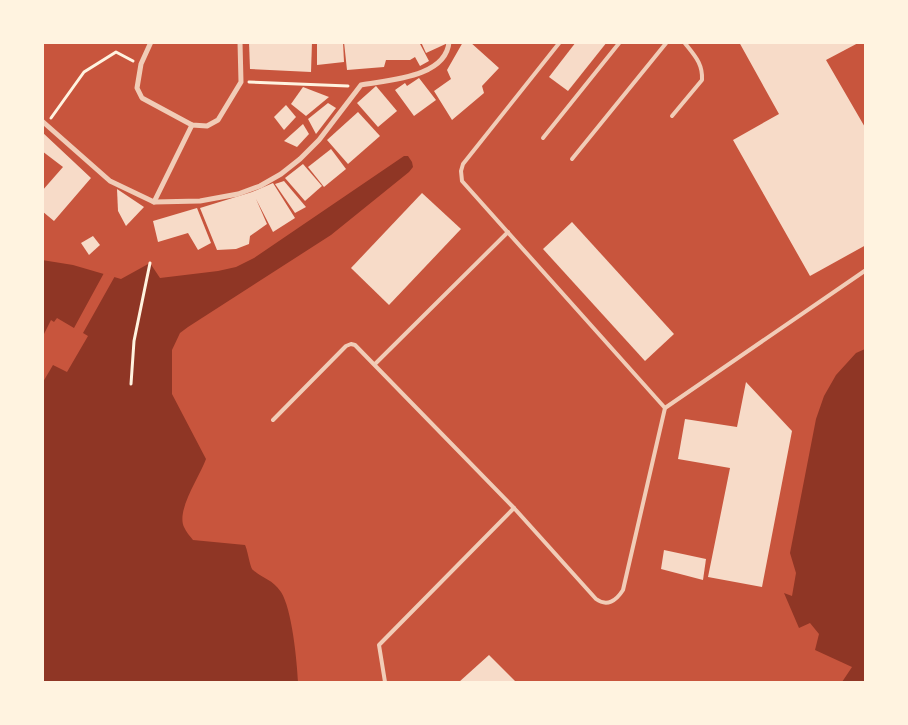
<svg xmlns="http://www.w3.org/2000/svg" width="908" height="725" viewBox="0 0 908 725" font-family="'Playfair Display',serif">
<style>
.water{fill:#8f3625}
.pier{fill:#c8553d}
.building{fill:#f7dbc8}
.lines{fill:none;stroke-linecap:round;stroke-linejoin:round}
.path{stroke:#fff3e0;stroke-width:3}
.service{stroke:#f1ccb7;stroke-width:4}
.minor{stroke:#f1ccb7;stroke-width:5}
</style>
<rect width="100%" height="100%" fill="#c8553d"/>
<g class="water">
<path d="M 404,156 L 408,156 L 412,162 L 413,167 L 409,172 L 331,235 L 188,327 L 180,333 L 172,350 L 172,394 L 206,459 C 200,476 176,510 184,527 C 186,532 190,536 193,540 L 245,545 C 248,551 250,568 253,570 C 263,579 272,579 281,592 C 292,609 297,661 298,682 L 43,682 L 42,260 L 73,265 L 121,279 L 150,263 L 160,278 L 218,271 L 236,267 L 254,258 Z"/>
<path d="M 865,349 L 865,682 L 842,682 L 852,667 L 815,650 L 819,634 L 810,623 L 799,628 L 784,593 L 792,596 L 796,573 L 790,553 L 816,419 L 824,396 L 836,375 L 856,353 Z"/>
</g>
<path class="pier" d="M 104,273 L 115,276 L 83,333 L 88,336 L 67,372 L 53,365 L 43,382 L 43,336 L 51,320 L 54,322 L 57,318 L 74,328 Z"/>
<g class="building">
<path d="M 249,42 L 312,42 L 311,72 L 250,69 Z"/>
<path d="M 317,42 L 343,42 L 344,62 L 317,65 Z"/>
<path d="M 344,42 L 419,42 L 429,61 L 420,66 L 415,57 L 410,60 L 386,60 L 384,67 L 347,70 Z"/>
<path d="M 421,42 L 450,42 L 426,53 Z"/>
<path d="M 463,42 L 470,42 L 499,68 L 482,86 L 484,93 L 452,120 L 434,91 L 451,79 L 447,70 Z"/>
<path d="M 576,42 L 607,42 L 568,91 L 549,77 Z"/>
<path d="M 739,42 L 860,42 L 826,60 L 866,129 L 866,245 L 810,276 L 733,140 L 779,114 Z"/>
<path d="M 419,78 L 436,100 L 414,116 L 395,90 L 405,83 L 407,86 Z"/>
<path d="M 376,86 L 397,111 L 378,127 L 357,103 Z"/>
<path d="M 303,87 L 329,97 L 306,116 L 291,104 Z"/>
<path d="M 328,103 L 336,108 L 316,134 L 308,119 Z"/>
<path d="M 286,105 L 296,117 L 284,130 L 274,117 Z"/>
<path d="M 358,112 L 380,136 L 348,164 L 327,140 Z"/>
<path d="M 303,124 L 309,134 L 297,147 L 284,141 Z"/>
<path d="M 42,132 L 91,178 L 54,221 L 42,211 L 42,191 L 63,167 L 42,151 Z"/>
<path d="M 331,149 L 346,169 L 324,187 L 308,167 Z"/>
<path d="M 303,164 L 322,186 L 305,201 L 285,178 Z"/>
<path d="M 284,181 L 306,207 L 295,213 L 275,184 Z"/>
<path d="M 273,183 L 295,218 L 273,232 L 256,199 L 267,224 L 250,236 L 249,244 L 236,249 L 217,250 L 200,208 L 252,192 Z"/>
<path d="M 117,189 L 144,207 L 126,226 L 118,211 Z"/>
<path d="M 422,193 L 461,229 L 389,305 L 351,268 Z"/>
<path d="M 197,208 L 211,243 L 198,250 L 188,233 L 158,242 L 153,221 Z"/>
<path d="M 572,222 L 674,334 L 645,361 L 543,249 Z"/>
<path d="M 93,236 L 100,245 L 89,255 L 81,243 Z"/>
<path d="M 746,382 L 792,431 L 762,587 L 708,577 L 730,468 L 678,459 L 685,419 L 737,427 Z"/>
<path d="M 664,550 L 706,559 L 703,580 L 661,569 Z"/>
<path d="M 489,655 L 516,682 L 459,682 Z"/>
</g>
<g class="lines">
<g class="path">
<path d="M 249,82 L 348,86"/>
<path d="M 51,118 L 84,72 L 116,52 L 133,61"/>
<path d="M 131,384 L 134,341 L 150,263"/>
</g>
<g class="service">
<path d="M 560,42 L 463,164 L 461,171 L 462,181 L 665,408"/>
<path d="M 672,116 L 702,80 C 703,63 694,55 684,42"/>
<path d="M 543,138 L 620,42"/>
<path d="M 572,159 L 667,42"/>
<path d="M 375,364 L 508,232"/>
<path d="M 273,420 L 346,346 L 351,344 L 355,345 L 514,508 L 596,599 C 607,607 616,601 623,590 L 665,408 L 866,270"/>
<path d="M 385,682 L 379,645 L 514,508"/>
</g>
<g class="minor">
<path d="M 151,42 L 141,64 L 137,88 L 142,98 L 192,125 L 207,126 L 218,120 L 241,82 L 240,42"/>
<path d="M 42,121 L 110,181 L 154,202 L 200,201 L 238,194 L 260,186 L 281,174 L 300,159 L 319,140 L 361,85 C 387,80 446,78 449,42"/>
<path d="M 154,202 L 192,125"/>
</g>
</g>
<rect width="908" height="725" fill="none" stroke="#fff3e0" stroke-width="88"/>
</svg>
